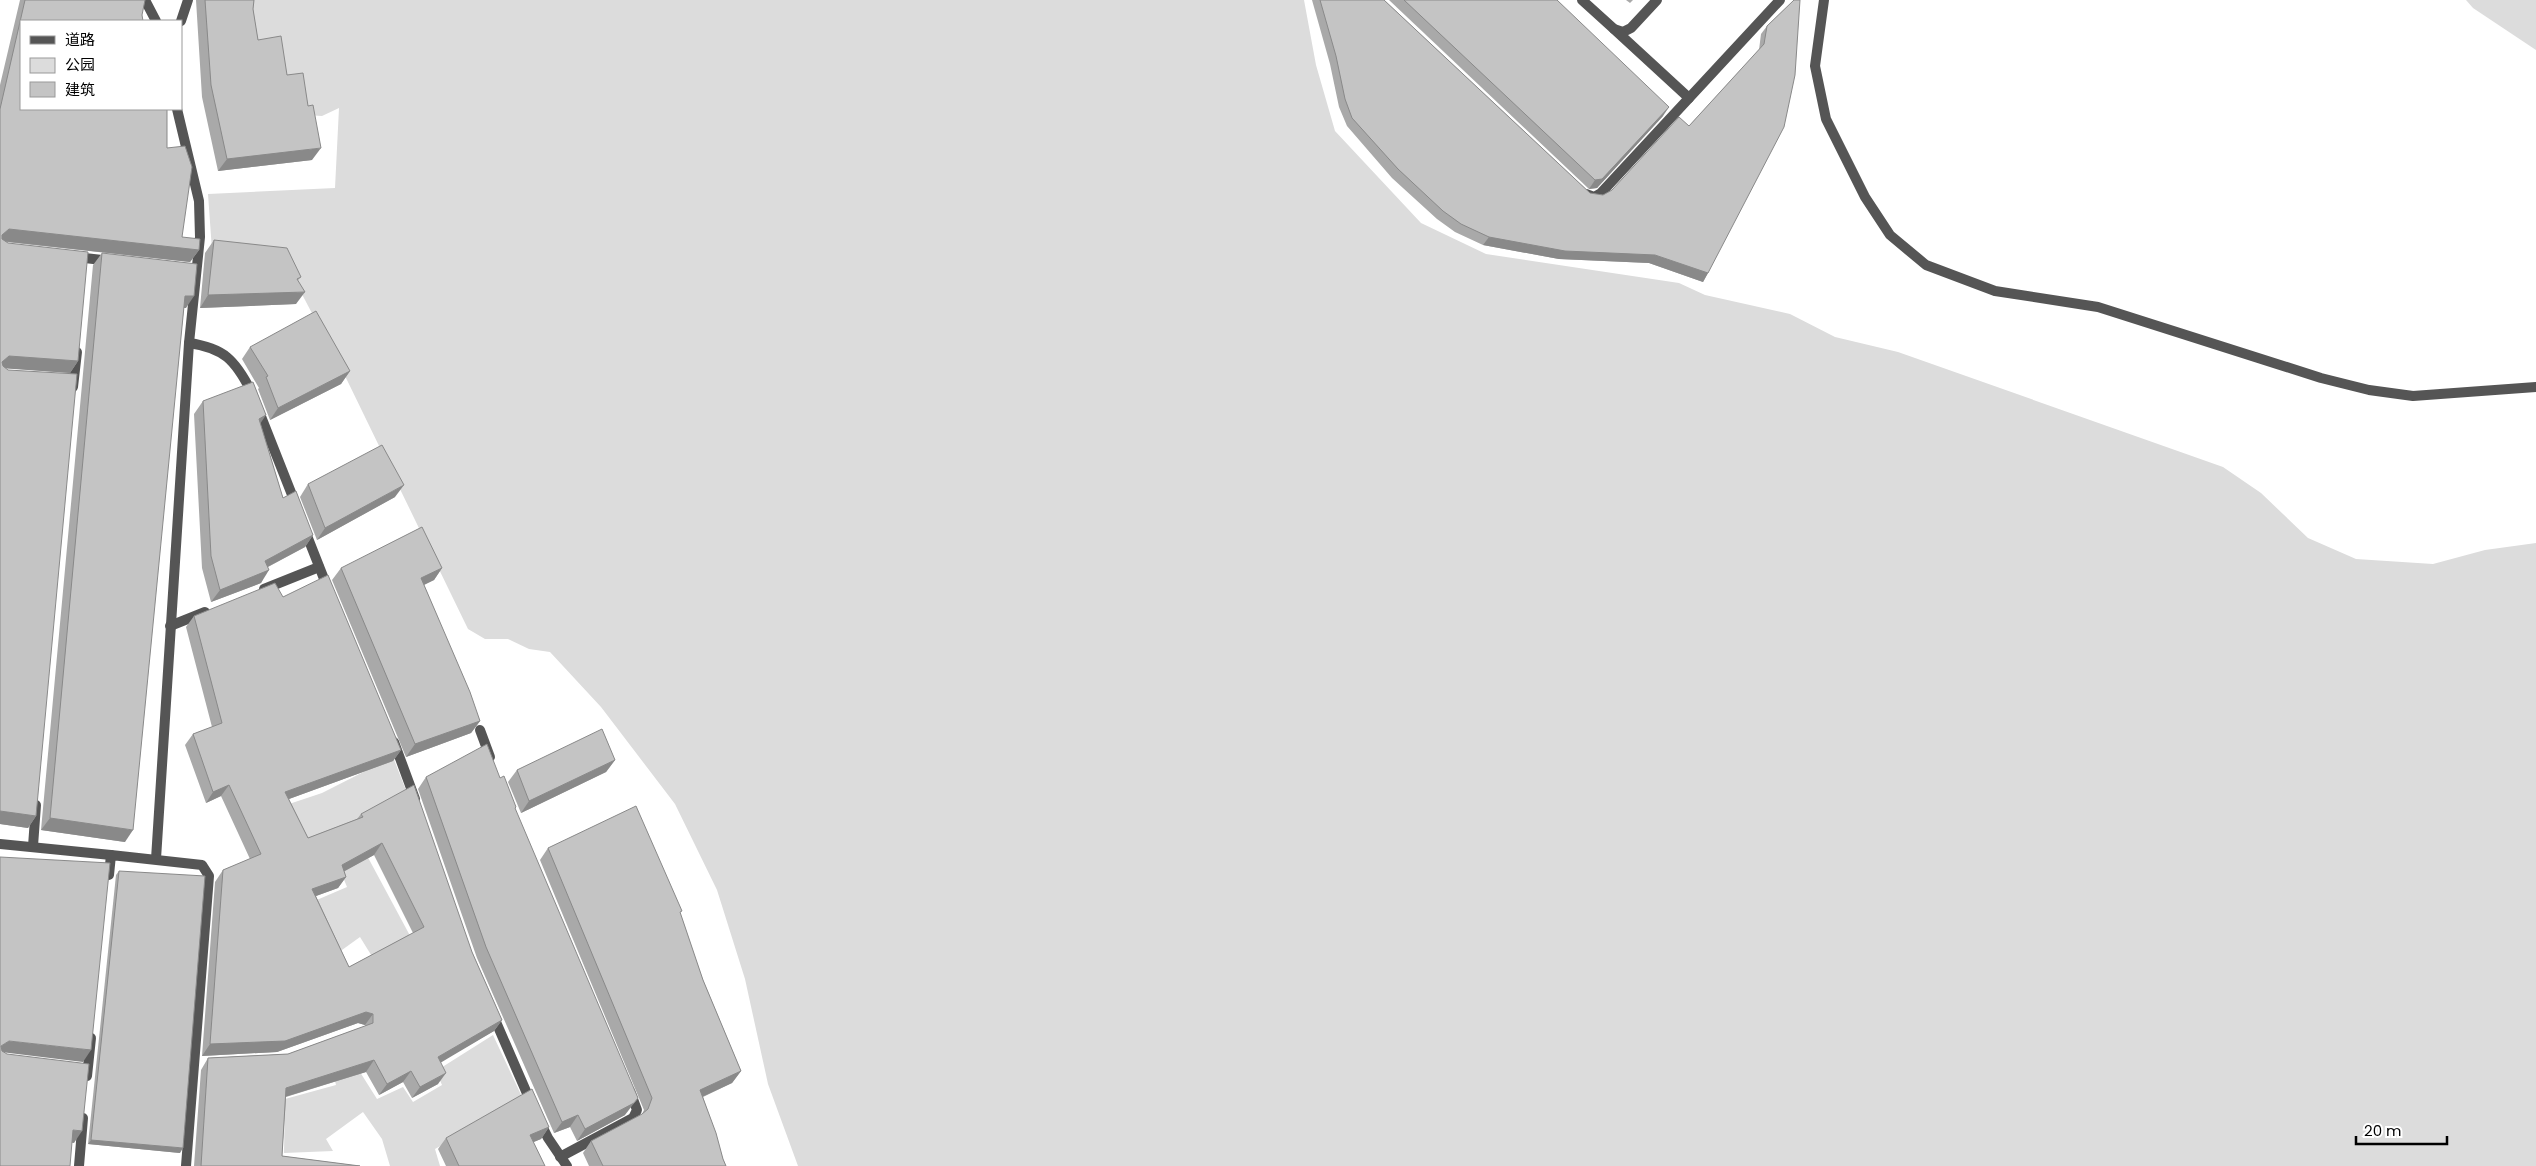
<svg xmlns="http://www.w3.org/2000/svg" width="2536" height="1166" viewBox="0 0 2536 1166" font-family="Poppins,'Noto Sans SC',sans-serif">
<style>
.green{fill:#dcdcdc}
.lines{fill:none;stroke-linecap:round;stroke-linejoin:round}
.service{stroke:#555;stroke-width:10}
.minor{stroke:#555;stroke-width:10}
.wall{fill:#a9a9a9;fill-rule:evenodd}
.shaded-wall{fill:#898989}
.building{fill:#c4c4c4;stroke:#898989;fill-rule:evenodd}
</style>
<rect width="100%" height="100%" fill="#fff"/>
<g class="green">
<path d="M 254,0 L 1304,0 L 1316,65 L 1335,131 L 1421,223 L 1486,254 L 1679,283 L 1705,295 L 1790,314 L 1835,337 L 1898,352 L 2223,467 L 2261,493 L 2308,538 L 2356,559 L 2433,564 L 2485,550 L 2536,543 L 2536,1166 L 798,1166 L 768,1084 L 745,979 L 717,890 L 675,804 L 601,707 L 550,652 L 529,649 L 508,639 L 485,639 L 468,629 L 347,380 L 294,279 L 212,250 L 208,194 L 335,188 L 339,108 L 322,116 L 306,115 L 255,46 L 250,17 Z"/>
<path d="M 2466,0 L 2536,0 L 2536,50 L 2473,8 Z"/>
<path d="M 393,757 L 407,793 L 350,824 L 415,945 L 373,958 L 360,937 L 335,955 L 291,911 L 347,887 L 327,837 L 302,845 L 283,806 L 322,793 Z"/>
<path d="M 493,1035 L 523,1099 L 435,1149 L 440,1166 L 390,1166 L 382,1139 L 363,1112 L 326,1139 L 333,1151 L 284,1153 L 285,1099 L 336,1085 L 333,1072 L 353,1061 L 377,1099 L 403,1087 L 413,1102 L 442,1085 L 436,1071 Z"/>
</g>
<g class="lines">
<g class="service">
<path d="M 1582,0 L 1614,29 L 1623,32 L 1631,28 L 1657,0"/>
<path d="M 181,21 L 188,0"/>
<path d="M 1614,29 L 1689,98"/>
<path d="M 1586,194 L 1594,197 L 1601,193 L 1780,0"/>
<path d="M 264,589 L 319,567"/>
<path d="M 170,626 L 205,612"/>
<path d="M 480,730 L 490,757"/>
<path d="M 560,1157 L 633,1118 L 637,1110 L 630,1091"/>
</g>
<g class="minor">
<path d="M 145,0 L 156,21"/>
<path d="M 1824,0 L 1815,66 L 1826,119 L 1865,197 L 1890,235 L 1926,265 L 1995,291 L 2098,307 L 2321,378 L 2369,390 L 2413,396 L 2536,387"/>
<path d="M 76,257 L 111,261"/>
<path d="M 189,343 C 224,348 235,360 251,391 L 296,505"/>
<path d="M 73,387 L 77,352"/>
<path d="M 304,528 L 328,589"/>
<path d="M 394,742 L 415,799"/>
<path d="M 0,844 L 111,855"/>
<path d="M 33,846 L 36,805"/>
<path d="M 156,859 L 189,343 L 200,237 L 199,201 L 177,109"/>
<path d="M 109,875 L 111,855 L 202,865 L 209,876 L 186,1166"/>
<path d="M 493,1015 L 532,1105"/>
<path d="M 87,1076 L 91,1038"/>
<path d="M 539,1120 L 548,1138 L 567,1166"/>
<path d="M 79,1166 L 83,1118"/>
</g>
</g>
<g class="wall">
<path d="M 20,0 L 145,0 L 21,21 L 167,148 L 182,237 L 199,250 L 190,262 L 6,242 L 78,361 L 70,373 L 6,368 L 36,816 L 28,828 L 0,824 L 0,85 Z"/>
<path d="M 196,0 L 254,0 L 253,9 L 258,40 L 287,75 L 312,160 L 218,171 L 202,97 Z"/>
<path d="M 1312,0 L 1384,0 L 1590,193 L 1603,195 L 1612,190 L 1689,126 L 1759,50 L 1761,34 L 1767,26 L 1794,0 L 1708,273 L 1703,282 L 1649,263 L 1559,259 L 1483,245 L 1455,232 L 1437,219 L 1392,178 L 1347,126 L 1339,107 L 1330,64 Z"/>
<path d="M 1389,0 L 1557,0 L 1663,116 L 1597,188 L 1589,189 Z"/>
<path d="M 1626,0 L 1633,0 L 1630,3 Z"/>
<path d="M 214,240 L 301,277 L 298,280 L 296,304 L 200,308 L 205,253 Z"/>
<path d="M 102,253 L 186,308 L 184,308 L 125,842 L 41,830 L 93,265 Z"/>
<path d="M 250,347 L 350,371 L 341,384 L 270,420 L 258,389 L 259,388 L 242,359 Z"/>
<path d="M 203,401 L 260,423 L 283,498 L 313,535 L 305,547 L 268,567 L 261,583 L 211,602 L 202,568 L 194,414 Z"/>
<path d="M 308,484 L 395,497 L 317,540 L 300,497 Z"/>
<path d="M 341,568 L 442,568 L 434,580 L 424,585 L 480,721 L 471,733 L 406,757 L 332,580 Z"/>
<path d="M 283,597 L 401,750 L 393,761 L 289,799 L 308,838 L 357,819 L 361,814 L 472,952 L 502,1020 L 494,1031 L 440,1062 L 438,1084 L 412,1098 L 403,1082 L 379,1095 L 366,1072 L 286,1097 L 282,1156 L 360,1166 L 194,1166 L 201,1070 L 208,1058 L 288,1054 L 365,1026 L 365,1025 L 358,1023 L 277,1052 L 202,1056 L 215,882 L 223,870 L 250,859 L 221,796 L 206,803 L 185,745 L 193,734 L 212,727 L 186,627 L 194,616 ZM 374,855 L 413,933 L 349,967 L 316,896 L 338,888 L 346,877 L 344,871 Z"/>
<path d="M 615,760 L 606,772 L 521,813 L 508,782 L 517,770 Z"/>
<path d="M 426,777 L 500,778 L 516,807 L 515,809 L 625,1115 L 577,1141 L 570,1127 L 554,1133 L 477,958 L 418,789 Z"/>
<path d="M 548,848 L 680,914 L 703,980 L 741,1071 L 732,1083 L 703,1097 L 723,1159 L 726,1166 L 589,1166 L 583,1153 L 591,1141 L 642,1114 L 644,1110 L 540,860 Z"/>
<path d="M 119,871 L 180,1153 L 88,1144 L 116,875 Z"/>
<path d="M 549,1127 L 541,1139 L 533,1142 L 545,1166 L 446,1166 L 438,1149 L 446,1138 Z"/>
</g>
<g class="shaded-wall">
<path d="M 1669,107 L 1663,116 L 1597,188 L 1589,189 L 1595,180 Z"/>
<path d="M 321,148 L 312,160 L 218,171 L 227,159 Z"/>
<path d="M 9,229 L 199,250 L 190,262 L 1,241 L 2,235 Z"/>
<path d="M 1489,237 L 1655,255 L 1708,273 L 1703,282 L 1649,263 L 1559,259 L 1483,245 Z"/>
<path d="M 305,292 L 296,304 L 200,308 L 208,295 Z"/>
<path d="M 185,296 L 194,296 L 186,308 L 177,308 Z"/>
<path d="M 9,356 L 78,361 L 70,373 L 0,368 L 2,362 Z"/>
<path d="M 350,371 L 341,384 L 270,420 L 278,408 Z"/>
<path d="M 266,415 L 258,427 L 259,419 Z"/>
<path d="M 404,485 L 395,497 L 317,540 L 325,528 Z"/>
<path d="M 313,535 L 305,547 L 256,573 L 265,561 Z"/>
<path d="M 442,568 L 434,580 L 413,590 L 421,578 Z"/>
<path d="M 269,570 L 261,583 L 211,602 L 220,590 Z"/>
<path d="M 480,721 L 471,733 L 406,757 L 415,744 Z"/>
<path d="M 401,750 L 393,761 L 278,803 L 285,792 Z"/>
<path d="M 615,760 L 606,772 L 521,813 L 529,801 Z"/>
<path d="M 229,785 L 221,796 L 206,803 L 213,792 Z"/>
<path d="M 0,811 L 36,816 L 28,828 L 0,824 Z"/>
<path d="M 50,818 L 133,830 L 125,842 L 41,830 Z"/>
<path d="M 382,843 L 374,855 L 334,877 L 342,865 Z"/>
<path d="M 346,877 L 338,888 L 305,900 L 312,889 Z"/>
<path d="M 366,1012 L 373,1014 L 365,1025 L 358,1023 L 277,1052 L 202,1056 L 210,1044 Z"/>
<path d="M 502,1020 L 494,1031 L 430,1069 L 438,1057 Z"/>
<path d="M 9,1041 L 91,1050 L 83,1062 L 1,1052 L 1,1046 Z"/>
<path d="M 374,1060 L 366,1072 L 278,1099 L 286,1088 Z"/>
<path d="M 411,1071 L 403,1082 L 379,1095 L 387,1084 Z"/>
<path d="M 741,1071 L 732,1083 L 691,1102 L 700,1090 Z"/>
<path d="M 446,1073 L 438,1084 L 412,1098 L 420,1087 Z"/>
<path d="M 638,1098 L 625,1115 L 577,1141 L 585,1129 Z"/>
<path d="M 578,1115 L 570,1127 L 554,1133 L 562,1122 Z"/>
<path d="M 549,1127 L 541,1139 L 522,1147 L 530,1135 Z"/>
<path d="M 73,1130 L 82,1131 L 74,1143 L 65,1142 Z"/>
<path d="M 91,1140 L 183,1148 L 180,1153 L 88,1144 Z"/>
</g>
<g class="building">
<path d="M 25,0 L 145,0 L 142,15 L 143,21 L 21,21 L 21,109 L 167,109 L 167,148 L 185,146 L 192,167 L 182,237 L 200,239 L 199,250 L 9,229 L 2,235 L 2,239 L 8,243 L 88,252 L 78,361 L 9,356 L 2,362 L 3,366 L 8,370 L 77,374 L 36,816 L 0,811 L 0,109 Z"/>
<path d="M 205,0 L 254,0 L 253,9 L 258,40 L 281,36 L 287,75 L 303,73 L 308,106 L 313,105 L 321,148 L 227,159 L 211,85 Z"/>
<path d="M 1320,0 L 1384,0 L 1590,193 L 1603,195 L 1612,190 L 1679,117 L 1689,126 L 1764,44 L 1767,26 L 1794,0 L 1800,0 L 1795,75 L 1784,127 L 1708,273 L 1655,255 L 1565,251 L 1489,237 L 1461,224 L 1443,211 L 1398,169 L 1352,118 L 1345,99 L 1336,56 Z"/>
<path d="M 1404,0 L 1557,0 L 1669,107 L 1602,179 L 1595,180 Z"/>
<path d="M 214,240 L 287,248 L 301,277 L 297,279 L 305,292 L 208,295 Z"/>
<path d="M 102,253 L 197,264 L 194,296 L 185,296 L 133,830 L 50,818 Z"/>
<path d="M 316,311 L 350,371 L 278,408 L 266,377 L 268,376 L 250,347 Z"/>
<path d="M 253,382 L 266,415 L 259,419 L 283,498 L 296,491 L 313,535 L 265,561 L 269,570 L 220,590 L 211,556 L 203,401 Z"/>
<path d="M 382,445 L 404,485 L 325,528 L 308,484 Z"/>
<path d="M 422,527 L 442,568 L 421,578 L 470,692 L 480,721 L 415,744 L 341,568 Z"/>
<path d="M 328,575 L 401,750 L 285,792 L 308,838 L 363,817 L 361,814 L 414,785 L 472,952 L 502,1020 L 438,1057 L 446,1073 L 420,1087 L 411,1071 L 387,1084 L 374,1060 L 286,1088 L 282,1156 L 360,1166 L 201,1166 L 208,1058 L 288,1054 L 373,1023 L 373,1014 L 366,1012 L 285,1041 L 210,1044 L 223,870 L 261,854 L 229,785 L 213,792 L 193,734 L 222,723 L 194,616 L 275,583 L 283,597 ZM 382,843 L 424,927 L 349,967 L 312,889 L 346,877 L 342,865 Z"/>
<path d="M 602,729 L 615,760 L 529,801 L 517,770 Z"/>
<path d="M 487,744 L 500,778 L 504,776 L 516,807 L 515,808 L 638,1098 L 634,1103 L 585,1129 L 578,1115 L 562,1122 L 486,947 L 426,777 Z"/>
<path d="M 636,806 L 682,911 L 680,912 L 703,980 L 741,1071 L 700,1090 L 716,1133 L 723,1159 L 726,1166 L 603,1166 L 591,1141 L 642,1114 L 648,1109 L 652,1098 L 548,848 Z"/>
<path d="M 0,857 L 110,863 L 91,1050 L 9,1041 L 1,1046 L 2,1051 L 7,1054 L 89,1064 L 82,1131 L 73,1130 L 70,1166 L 0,1166 Z"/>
<path d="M 119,871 L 205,876 L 183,1148 L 91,1140 Z"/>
<path d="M 532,1089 L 549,1127 L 530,1135 L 545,1166 L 459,1166 L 446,1138 Z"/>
</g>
<rect x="20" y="20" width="162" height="90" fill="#ffffff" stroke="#999999"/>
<rect x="30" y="36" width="25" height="8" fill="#555555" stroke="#999999"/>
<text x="65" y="45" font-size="15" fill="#000000">道路</text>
<rect x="30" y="58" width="25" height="15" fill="#dcdcdc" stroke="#999999"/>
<text x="65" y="70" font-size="15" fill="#000000">公园</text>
<rect x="30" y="82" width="25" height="15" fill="#c4c4c4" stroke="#999999"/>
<text x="65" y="95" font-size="15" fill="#000000">建筑</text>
<path d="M2356 1136v8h91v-8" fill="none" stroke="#000000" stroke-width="2.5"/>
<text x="2364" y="1136" font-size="15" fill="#000000" stroke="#ffffff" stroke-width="4" paint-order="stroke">20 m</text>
</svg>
